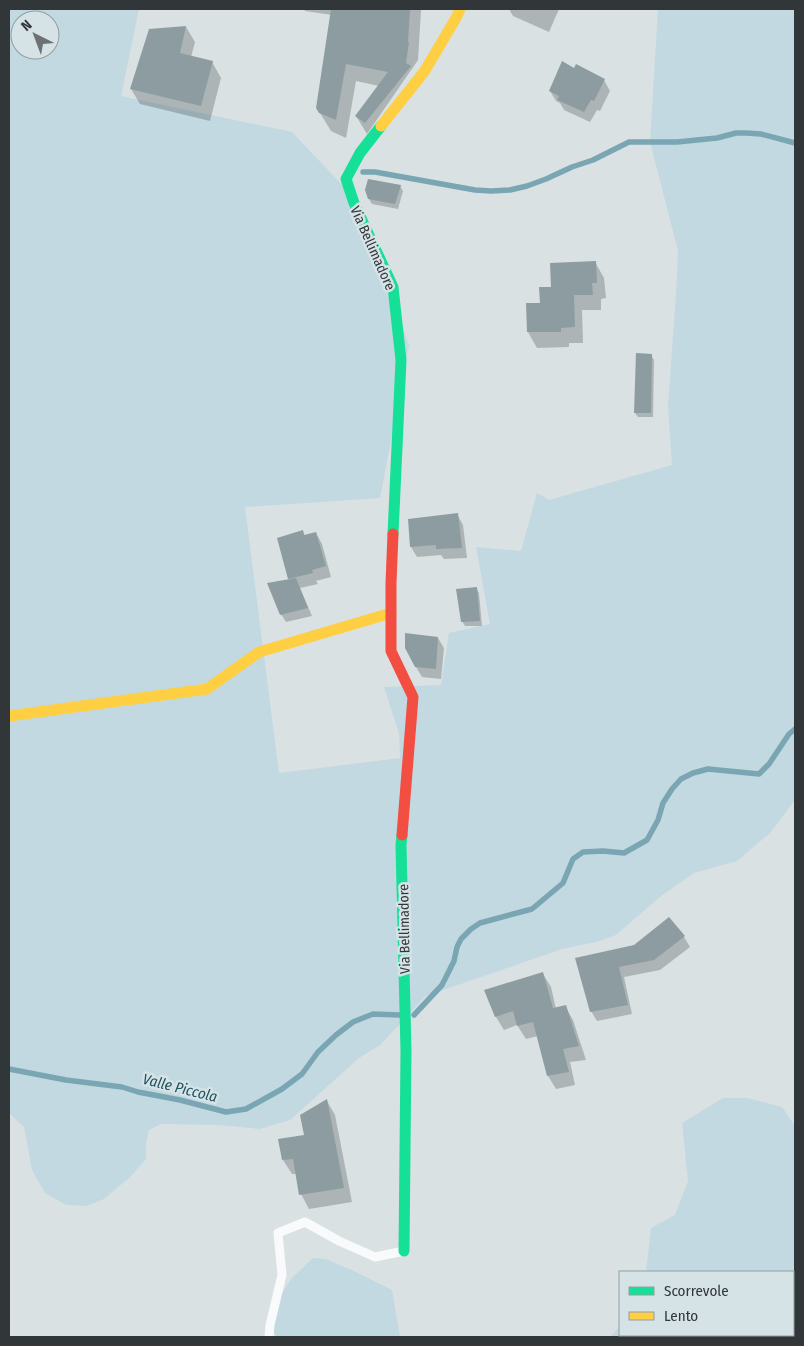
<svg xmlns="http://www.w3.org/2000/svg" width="804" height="1346" viewBox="0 0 804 1346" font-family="'Fira Sans Condensed',sans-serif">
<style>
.green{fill:#c2d9e1;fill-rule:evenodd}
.shadow{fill:#0003}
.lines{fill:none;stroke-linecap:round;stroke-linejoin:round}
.stream{stroke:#7aa6b4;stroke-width:5.5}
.building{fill:#8d9ca0}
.lane{stroke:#f9fafb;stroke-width:9}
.fast{stroke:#16e098;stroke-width:11}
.slow{stroke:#ffcf43;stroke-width:11}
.jam{stroke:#f24e42;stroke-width:11}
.labels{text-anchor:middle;stroke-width:5;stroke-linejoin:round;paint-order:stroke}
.street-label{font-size:14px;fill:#313638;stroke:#d5e3e7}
.water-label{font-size:15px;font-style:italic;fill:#1d515f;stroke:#d5e3e7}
</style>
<rect width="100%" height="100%" fill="#d9e1e3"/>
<g class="green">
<path d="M 9,9 L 139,9 L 121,96 L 292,132 L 362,206 L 409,346 L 380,498 L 245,507 L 279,773 L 400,758 L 399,733 L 384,687 L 441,685 L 449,633 L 490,624 L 476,547 L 521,551 L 537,493 L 549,500 L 672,465 L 668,406 L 676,294 L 678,251 L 650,142 L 658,9 L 795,9 L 795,800 L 770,833 L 737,861 L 694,873 L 661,896 L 616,935 L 596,942 L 562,949 L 426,996 L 380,1045 L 359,1058 L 290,1120 L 260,1129 L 218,1125 L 161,1124 L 149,1130 L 146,1144 L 146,1159 L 130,1177 L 104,1199 L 86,1206 L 66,1205 L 45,1193 L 32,1170 L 24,1127 L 9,1113 ZM 20,20 L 50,20 L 50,50 L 20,50 Z"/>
<path d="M 723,1098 L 747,1098 L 782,1107 L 795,1126 L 795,1337 L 610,1337 L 620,1326 L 620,1335 L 793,1335 L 793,1272 L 646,1272 L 651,1228 L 675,1215 L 688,1181 L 682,1123 Z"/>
<path d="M 313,1258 L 326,1259 L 354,1271 L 392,1290 L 400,1337 L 277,1337 L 268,1323 L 278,1300 L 291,1279 Z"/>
</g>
<g class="shadow">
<path d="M 304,9 L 420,9 L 421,10 L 418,60 L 367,134 L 356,116 L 379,86 L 356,81 L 346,138 L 331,131 L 317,108 L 332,15 L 305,11 Z"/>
<path d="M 509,9 L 559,9 L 549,32 L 513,16 Z"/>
<path d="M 186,27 L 195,42 L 191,57 L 212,62 L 221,78 L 210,121 L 140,104 L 131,89 Z"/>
<path d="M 574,70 L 604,80 L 610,91 L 600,111 L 597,110 L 590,122 L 564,110 L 560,103 L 556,101 L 550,91 Z"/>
<path d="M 400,186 L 403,191 L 398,209 L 372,204 L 369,199 Z"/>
<path d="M 595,262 L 604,278 L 606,298 L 601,299 L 601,310 L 582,310 L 583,343 L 569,343 L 569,347 L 537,348 L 528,332 L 542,304 L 552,288 Z"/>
<path d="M 651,355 L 654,360 L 653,417 L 638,417 L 635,413 Z"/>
<path d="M 457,514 L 463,525 L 467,558 L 444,559 L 441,555 L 417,557 L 411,547 Z"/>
<path d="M 303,532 L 305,536 L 316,533 L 322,544 L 331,577 L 316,581 L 318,584 L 300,588 L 312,616 L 286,622 L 281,614 L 290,580 L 289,579 Z"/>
<path d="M 476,588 L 479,593 L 482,626 L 465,626 L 462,621 Z"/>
<path d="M 438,638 L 444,648 L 441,679 L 422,677 L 416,667 Z"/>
<path d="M 669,919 L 684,937 L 690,947 L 660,970 L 624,977 L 632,1014 L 597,1021 L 591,1011 L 577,959 L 634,946 Z"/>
<path d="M 543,974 L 551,987 L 556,1009 L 565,1006 L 573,1020 L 586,1060 L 570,1062 L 575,1085 L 556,1089 L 548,1076 L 538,1036 L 526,1039 L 517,1025 L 504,1030 L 496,1017 L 486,991 Z"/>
<path d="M 327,1101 L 335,1115 L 352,1202 L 309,1209 L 301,1194 L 297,1174 L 292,1174 L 283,1160 L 306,1136 Z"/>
</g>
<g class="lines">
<g class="stream">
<path d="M 363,172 L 375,172 L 475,190 L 491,191 L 510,190 L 527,186 L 546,179 L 572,167 L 593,160 L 629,142 L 677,142 L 717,138 L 736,133 L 746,133 L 761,134 L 795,143"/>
<path d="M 414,1015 L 442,985 L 454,961 L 457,947 L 461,939 L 471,929 L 480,923 L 532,909 L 563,883 L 573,859 L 583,852 L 603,851 L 624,853 L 647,840 L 658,820 L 663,803 L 672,789 L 681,779 L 693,773 L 708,769 L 759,774 L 769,764 L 789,734 L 795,729"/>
<path d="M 9,1069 L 66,1080 L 122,1087 L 138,1092 L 180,1100 L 226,1112 L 246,1109 L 282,1089 L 302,1074 L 318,1052 L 336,1035 L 353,1022 L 373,1014 L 400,1015"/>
</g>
</g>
<g class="building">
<path d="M 331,9 L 410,9 L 408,42 L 409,42 L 406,63 L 411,66 L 365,123 L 355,116 L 388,72 L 346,64 L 336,120 L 319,113 L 316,108 Z"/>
<path d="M 186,26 L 180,53 L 213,61 L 201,106 L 130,89 L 149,29 Z"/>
<path d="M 562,61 L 574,68 L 576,64 L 605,79 L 594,101 L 591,100 L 584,112 L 557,100 L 559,96 L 549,91 Z"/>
<path d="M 368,179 L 401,185 L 395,204 L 368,199 L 365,190 Z"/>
<path d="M 596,261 L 597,283 L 592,283 L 593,295 L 574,295 L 575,327 L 561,328 L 561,332 L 527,332 L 526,303 L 540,303 L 539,287 L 551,287 L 550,263 Z"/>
<path d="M 636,353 L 652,354 L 651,413 L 634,413 Z"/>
<path d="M 458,513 L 462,548 L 436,549 L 436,545 L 410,547 L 408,519 Z"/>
<path d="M 303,530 L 304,535 L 316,532 L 326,566 L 312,570 L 313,573 L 288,579 L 277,538 Z"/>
<path d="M 296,578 L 308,608 L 280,615 L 267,583 Z"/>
<path d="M 477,587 L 480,621 L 461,622 L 456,589 Z"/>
<path d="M 405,633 L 438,637 L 436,669 L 415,667 L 405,648 Z"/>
<path d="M 669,917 L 685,936 L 654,960 L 619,967 L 628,1005 L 590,1012 L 575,958 L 634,945 Z"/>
<path d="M 543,972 L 553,1008 L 566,1005 L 579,1046 L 563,1049 L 569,1072 L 547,1076 L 533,1022 L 517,1026 L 513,1011 L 495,1017 L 484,990 Z"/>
<path d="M 327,1099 L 344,1188 L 299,1195 L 293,1159 L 282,1160 L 278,1139 L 304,1135 L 300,1115 Z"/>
</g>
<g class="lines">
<path class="lane" d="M 269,1337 L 270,1325 L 282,1275 L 278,1233 L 305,1222 L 339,1241 L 375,1257 L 404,1251"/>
<g class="fast">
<path d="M 381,126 L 360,153 L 346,179 L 354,203 L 393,287 L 401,360 L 393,534"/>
<path d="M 402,835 L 401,845 L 406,1051 L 404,1251"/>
</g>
<g class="slow">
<path d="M 381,126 L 424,72 L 456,18 L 460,9"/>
<path d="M 9,716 L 207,689 L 259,652 L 391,613"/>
</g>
<path class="jam" d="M 393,534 L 391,583 L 391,651 L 413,697 L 402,835"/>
</g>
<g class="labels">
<g class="street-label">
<text transform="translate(373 248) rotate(66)" y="5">Via Bellimadore</text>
<text transform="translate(404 929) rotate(-91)" y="5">Via Bellimadore</text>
</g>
<g class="water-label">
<text transform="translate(180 1088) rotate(14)" y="5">Valle Piccola</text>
</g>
</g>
<rect width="804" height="1346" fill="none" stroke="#313638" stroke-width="20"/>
<rect x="619" y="1271" width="175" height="65" fill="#d5e3e7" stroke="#939ea1"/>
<rect x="629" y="1287" width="25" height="8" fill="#16e098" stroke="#939ea1"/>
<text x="664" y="1296" font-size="15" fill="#313638">Scorrevole</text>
<rect x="629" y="1312" width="25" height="8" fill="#ffcf43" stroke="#939ea1"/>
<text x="664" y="1321" font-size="15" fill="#313638">Lento</text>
<g transform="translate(35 35) rotate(318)"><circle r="24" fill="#d5e3e7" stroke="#939ea1"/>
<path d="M0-4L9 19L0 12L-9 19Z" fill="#6c7274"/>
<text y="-8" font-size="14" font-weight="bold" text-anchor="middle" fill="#313638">N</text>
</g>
</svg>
